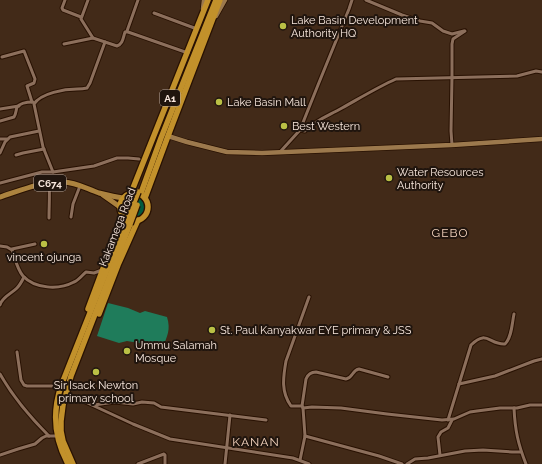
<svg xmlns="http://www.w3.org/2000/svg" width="542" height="464" viewBox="0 0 542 464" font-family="Raleway,sans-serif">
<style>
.green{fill:#01593e}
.forest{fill:#1f7c5b}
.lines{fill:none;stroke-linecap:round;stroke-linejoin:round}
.street-casing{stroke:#281102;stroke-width:5}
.secondary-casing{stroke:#281102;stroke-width:6}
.primary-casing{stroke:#281102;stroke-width:7}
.highway-casing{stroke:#281102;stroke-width:8}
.street{stroke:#8c6f5c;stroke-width:3}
.secondary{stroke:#9c794d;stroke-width:4.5}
.primary{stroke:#ac833f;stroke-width:5}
.highway{stroke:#c2912b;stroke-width:5.5}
.highway-bridge-casing{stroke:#281102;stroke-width:8;stroke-linecap:butt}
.highway-bridge{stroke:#c2912b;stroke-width:5.5}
.poi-dot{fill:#bac045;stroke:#20150e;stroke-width:1.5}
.labels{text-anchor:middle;stroke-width:4;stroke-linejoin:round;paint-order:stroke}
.shield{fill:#20150e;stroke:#b8a9a0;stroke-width:1}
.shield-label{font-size:10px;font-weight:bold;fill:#f9e8de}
.poi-label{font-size:11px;fill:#f9e8de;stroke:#20150e;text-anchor:start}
.street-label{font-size:11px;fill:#f9e8de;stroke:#20150e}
.neighbourhood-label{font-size:12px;letter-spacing:1px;fill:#f5d5bf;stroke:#20150e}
</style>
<rect width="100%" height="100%" fill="#422a18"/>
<circle class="green" cx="134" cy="207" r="12"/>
<path class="forest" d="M 108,303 L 128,308 L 140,313 L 145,311 L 167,317 C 171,330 167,336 163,347 L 127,341 L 119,343 L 97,336 Z"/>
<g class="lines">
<g class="street-casing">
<g id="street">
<path d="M 65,0 L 62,8 L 63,10 L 81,17"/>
<path d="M 88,0 L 81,19 L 93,38 L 117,46 C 123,44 123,38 125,32 L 128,32 L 188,53"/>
<path d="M 366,0 L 402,15 L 420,21 L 432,23 L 443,31 L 452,34 L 464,31"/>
<path d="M 154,13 L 197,29"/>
<path d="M 127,31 L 138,0"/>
<path d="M 64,44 L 93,38"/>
<path d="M 2,57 L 24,51 L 35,79 L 34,83 L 27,86 L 32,102"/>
<path d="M 0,109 L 19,106"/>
<path d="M 0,121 L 14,117 C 16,114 16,110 17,107 C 21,102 28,102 33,102"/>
<path d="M 300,130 L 305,131 C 317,119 328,116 342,108 C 360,98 378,87 396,79 L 517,76 L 536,71 L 542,72"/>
<path d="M 0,139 L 7,139"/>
<path d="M 452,145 L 451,131 L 452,77 L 452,44 L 453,39 L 465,31"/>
<path d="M 280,152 L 300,130 L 318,85 L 349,9 L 352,0"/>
<path d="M 0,153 L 5,142 L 10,137 L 39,131"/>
<path d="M 16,155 L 23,153 L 44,149"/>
<path d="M 53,172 L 43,147 L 34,104 C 41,93 65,89 77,89 C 80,89 83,89 87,88 L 90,83 L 105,42"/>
<path d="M 0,183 L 42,172 L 53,172 L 94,166 L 117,158 L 128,158 L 139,159"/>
<path d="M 49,183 C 50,195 49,206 49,218"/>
<path d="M 71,217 L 73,204 L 80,186"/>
<path d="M 0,246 L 7,247 L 12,250 C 15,258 17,269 23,276 C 35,289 59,290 74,282 C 79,280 82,275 86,272 L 94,273 L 102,270"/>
<path d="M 12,249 L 35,244"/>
<path d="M 309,297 L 286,361 C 283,378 281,392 291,406 L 302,406 L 303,408 L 312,407 L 341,408 L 387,414 L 442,420 L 454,419 L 470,412 L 477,411 L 500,408 L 517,408 L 530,405 L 542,405"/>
<path d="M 0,305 C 2,297 11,294 17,288 C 20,285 22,281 24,277"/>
<path d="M 17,352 L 21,380 L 24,385 L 27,386 L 61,386"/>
<path d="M 0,374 C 13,397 30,417 49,436"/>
<path d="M 459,384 L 495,376 L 534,361 L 542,359"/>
<path d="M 65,395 L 79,399 L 133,424 L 170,439 L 293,458 L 309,464"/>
<path d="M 94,405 L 115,402 L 133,404 L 142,402 L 154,403 L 161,407 L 266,420"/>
<path d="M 302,406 L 306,379 C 308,374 311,372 316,372 L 346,379 C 353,378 352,370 359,369 L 388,377"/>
<path d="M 514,408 C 515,430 518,444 526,464"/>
<path d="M 448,420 L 471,345 C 487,329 489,345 505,344 C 512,337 512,323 514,314"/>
<path d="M 305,436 L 379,456 L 402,464"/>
<path d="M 0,455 L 18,449 L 35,444 L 42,438 L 46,436 L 57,436"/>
<path d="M 440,455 L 438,437 L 441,432 L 448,428 L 452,420"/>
<path d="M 300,460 L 305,436 L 303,408"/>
<path d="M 138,464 L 164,454 L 165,455 L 165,464"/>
<path d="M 225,464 L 230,415"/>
<path d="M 407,464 L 415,459 L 428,458 L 465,451 L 483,450 L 512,452 L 521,452"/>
</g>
</g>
<g class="secondary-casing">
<g id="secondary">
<path d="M 203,9 L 204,0"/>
<path d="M 216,16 L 225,0"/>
<path d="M 168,136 L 187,142 L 227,152 L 262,153 L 452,145 L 542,139"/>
</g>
</g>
<g class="primary-casing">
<g id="primary">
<path d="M 103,195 L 120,207"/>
<path d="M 0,197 C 19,191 43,181 63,182 C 76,182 87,189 99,193 C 107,195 115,197 123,198"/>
</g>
</g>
<g class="highway-casing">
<g id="highway">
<path d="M 131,193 L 208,0"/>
<path d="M 141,193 L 161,138 L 216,0"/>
<circle cx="134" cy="207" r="14"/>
<path d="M 145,198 L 168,136 L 220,0"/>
<path d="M 88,309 L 123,215"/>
<path d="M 99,314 L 118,265 L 138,220"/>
<path d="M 68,464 C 55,440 52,413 61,386 L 126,222"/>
<path d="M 73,464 L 63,441 L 61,431 L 61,421 L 63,405 L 71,376 L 130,224"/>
</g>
</g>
<use href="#street" class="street"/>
<use href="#secondary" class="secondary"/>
<use href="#primary" class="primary"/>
<use href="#highway" class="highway"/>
<g class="highway-bridge-casing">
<g id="highway-bridge">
<path d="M 126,222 L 138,192"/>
<path d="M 130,224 L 137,205"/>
</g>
</g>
<use href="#highway-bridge" class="highway-bridge"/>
</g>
<g class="poi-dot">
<circle cx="283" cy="26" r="4"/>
<circle cx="219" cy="102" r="4"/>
<circle cx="284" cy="126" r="4"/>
<circle cx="389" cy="178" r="4"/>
<circle cx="44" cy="244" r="4"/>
<circle cx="212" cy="330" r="4"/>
<circle cx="127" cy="351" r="4"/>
<circle cx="96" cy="372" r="4"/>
</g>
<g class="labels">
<g class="shield">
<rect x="160" y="90" width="20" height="16" rx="3"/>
<rect x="34" y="175" width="32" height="16" rx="3"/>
</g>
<g class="shield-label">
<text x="170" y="102">A1</text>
<text x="50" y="187">C674</text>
</g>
<g class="poi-label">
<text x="291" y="24">Lake Basin Development<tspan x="291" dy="13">Authority HQ</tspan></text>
<text x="227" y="106">Lake Basin Mall</text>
<text x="292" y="130">Best Western</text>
<text x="397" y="176">Water Resources<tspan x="397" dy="13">Authority</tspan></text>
<text x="44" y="261" text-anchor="middle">vincent ojunga</text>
<text x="220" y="334">St. Paul Kanyakwar EYE primary &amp; JSS</text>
<text x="135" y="349">Ummu Salamah<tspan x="135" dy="13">Mosque</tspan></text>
<text x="96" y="389" text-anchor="middle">Sir Isack Newton<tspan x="96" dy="13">primary school</tspan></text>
</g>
<g class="street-label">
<text transform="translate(117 227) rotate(-69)" y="4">Kakamega Road</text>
</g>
<g class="neighbourhood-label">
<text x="450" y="237">GEBO</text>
<text x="256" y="446">KANAN</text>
</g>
</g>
</svg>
